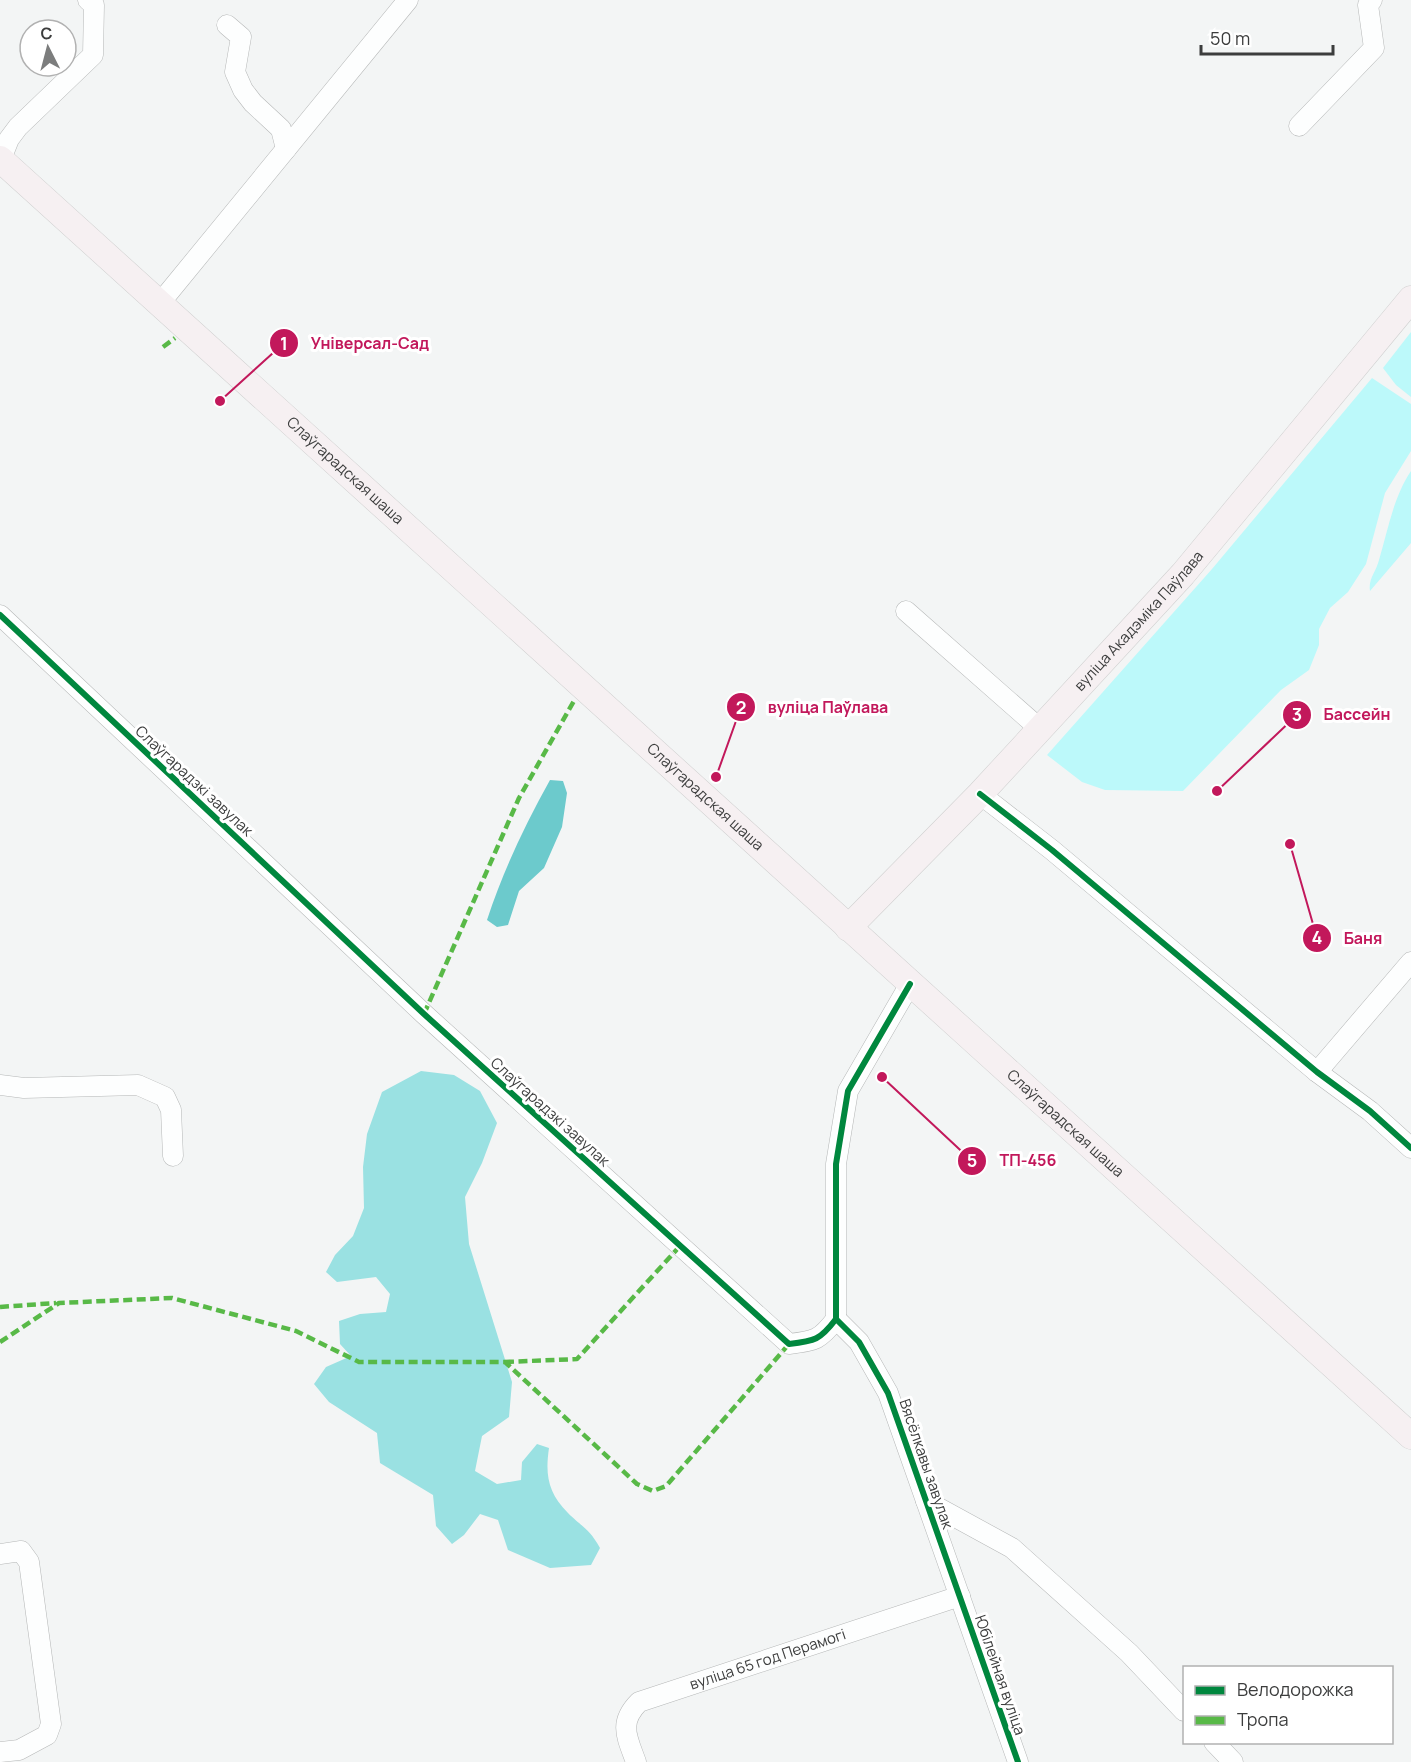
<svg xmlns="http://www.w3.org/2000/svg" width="1411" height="1762" viewBox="0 0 1411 1762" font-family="Manrope,sans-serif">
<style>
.green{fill:#bcf9fa}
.forest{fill:#9ae1e2}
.water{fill:#6ccacc}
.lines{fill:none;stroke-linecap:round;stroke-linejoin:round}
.minor-casing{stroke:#b5b7b7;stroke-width:21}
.major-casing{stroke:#d0d0d0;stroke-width:27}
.minor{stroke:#fdfefe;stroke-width:20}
.major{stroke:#f6f0f2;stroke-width:26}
.quiet{stroke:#58b947;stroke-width:4.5;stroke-dasharray:9 4.5;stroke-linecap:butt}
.cycleway-casing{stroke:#fff;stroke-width:10}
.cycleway{stroke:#00873e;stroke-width:6}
.labels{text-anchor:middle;stroke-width:6;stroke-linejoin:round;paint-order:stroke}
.street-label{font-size:15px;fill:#3c3d3d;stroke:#fff}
.leader{fill:none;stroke:#c2185b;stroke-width:2}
.callout-dot{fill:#c2185b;stroke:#fff;stroke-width:2}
.mark-label{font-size:18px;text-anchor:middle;font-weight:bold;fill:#fff}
.callout-label{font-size:16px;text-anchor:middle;font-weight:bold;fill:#c2185b;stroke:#fff;stroke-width:6;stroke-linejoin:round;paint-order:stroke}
</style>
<rect width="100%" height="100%" fill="#f3f5f5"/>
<g class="green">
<path d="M 1411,332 L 1411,397 L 1396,385 L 1383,368 Z"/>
<path d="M 1372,378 L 1411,404 L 1411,451 L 1385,493 L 1366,564 L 1348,592 L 1330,608 L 1319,629 L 1319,645 L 1309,670 L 1281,690 L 1183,791 L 1105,790 L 1082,782 L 1047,755 L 1212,569 Z"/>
<path d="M 1411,471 L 1411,543 L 1370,591 C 1368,579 1376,572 1379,560 C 1388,530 1393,498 1411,471 Z"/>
</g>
<path class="forest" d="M 421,1071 L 454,1075 L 480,1091 L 497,1123 L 482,1163 L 465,1197 L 469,1244 L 512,1382 L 509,1417 L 482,1436 L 475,1471 L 497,1484 L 521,1480 L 522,1462 L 537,1444 L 549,1448 C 545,1475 548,1493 568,1513 C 583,1528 589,1528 600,1548 L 591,1565 L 550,1568 L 508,1550 L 498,1520 L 480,1514 L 464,1535 L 452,1544 L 436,1526 L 433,1495 L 380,1463 L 377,1433 L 329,1402 L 314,1384 L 326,1367 L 351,1356 L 340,1344 L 339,1321 L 360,1314 L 386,1312 L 390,1294 L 376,1277 L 337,1282 L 326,1272 L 335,1255 L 353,1236 L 364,1208 L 363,1167 L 367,1134 L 382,1092 Z"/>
<path class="water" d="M 550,780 L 563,781 L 567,793 L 562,827 L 544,868 L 519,891 L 508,925 L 497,927 L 487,920 C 503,871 525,825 550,780 Z"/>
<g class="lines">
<g class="minor-casing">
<g id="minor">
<path d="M 227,25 L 241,37 L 235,72 L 243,90 L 253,103 L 281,129 L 286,149"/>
<path d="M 1299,126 L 1374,48 L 1368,5 L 1372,0"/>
<path d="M 1,159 L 9,139 L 18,127 L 93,55 L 94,5 L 88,0"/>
<path d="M 160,303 L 408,0"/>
<path d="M 906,611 L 1040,729"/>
<path d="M 0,615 L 424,1014 L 789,1344 C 815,1341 820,1340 836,1319 L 836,1164 L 848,1091 L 910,984"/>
<path d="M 980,794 L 1052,850 L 1317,1072 L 1370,1111 L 1411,1148"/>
<path d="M 1317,1072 L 1411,962"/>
<path d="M 0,1085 L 24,1088 L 138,1085 L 165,1097 L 171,1110 L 173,1156"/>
<path d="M 836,1319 L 859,1342 L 888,1393 L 1018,1762"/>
<path d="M 926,1501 L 1012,1548 L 1129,1653 L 1184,1711"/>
<path d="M 0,1554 L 21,1551 L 29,1562 L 51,1724 L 47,1735 L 19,1750 L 0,1752"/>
<path d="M 1214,1742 L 1233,1762"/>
<path id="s1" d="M 636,1762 C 627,1737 618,1723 639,1702 L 960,1596"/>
</g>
</g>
<g class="major-casing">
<g id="major">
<path id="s2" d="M 0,159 C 471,583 940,1011 1411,1436"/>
<path id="s3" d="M 848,928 L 980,794 L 1183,574 L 1411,299"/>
</g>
</g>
<use href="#minor" class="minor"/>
<use href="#major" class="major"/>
<g class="quiet">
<path d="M 163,347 L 175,338"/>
<path d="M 424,1014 L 519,798 L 575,699"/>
<path d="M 0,1307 L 56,1303"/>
<path d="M 0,1342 L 59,1303 L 172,1298 L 296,1331 L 359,1362 L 505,1362 L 637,1484 L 653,1491 L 666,1486 L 789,1344"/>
<path d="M 505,1362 L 577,1359 L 680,1246"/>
</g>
<g class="cycleway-casing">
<g id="cycleway">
<path d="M 0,615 L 424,1014 L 789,1344 C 815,1341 820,1340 836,1319 L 836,1164 L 848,1091 L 910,984"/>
<path d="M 980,794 L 1052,850 L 1317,1072 L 1370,1111 L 1411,1148"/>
<path d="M 836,1319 L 859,1342 L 888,1393 L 1018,1762"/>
</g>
</g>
<use href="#cycleway" class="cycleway"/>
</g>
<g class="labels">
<g class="street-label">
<text dy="5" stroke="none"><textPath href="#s2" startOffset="465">Слаўгарадская шаша</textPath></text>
<text dy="5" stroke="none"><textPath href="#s3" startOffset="423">вуліца Акадэміка Паўлава</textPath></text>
<text transform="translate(194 781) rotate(43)" y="5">Слаўгарадзкі завулак</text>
<text dy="5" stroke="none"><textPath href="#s2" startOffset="951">Слаўгарадская шаша</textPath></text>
<text transform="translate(550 1112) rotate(42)" y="5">Слаўгарадзкі завулак</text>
<text dy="5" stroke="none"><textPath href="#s2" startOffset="1437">Слаўгарадская шаша</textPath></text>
<text transform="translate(926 1464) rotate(71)" y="5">Вясёлкавы завулак</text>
<text dy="5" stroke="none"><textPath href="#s1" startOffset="201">вуліца 65 год Перамогі</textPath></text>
<text transform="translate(1000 1675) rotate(71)" y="5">Юбілейная вуліца</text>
</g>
</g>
<path class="leader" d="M220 401L284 343M716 777L741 707M1217 791L1297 715M1290 844L1317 938M882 1077L972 1161"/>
<g class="callout-dot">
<circle cx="220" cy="401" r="6"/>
<circle cx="716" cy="777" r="6"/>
<circle cx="1217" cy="791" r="6"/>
<circle cx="1290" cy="844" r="6"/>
<circle cx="882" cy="1077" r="6"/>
<circle cx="284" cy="343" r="15"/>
<circle cx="741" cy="707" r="15"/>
<circle cx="1297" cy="715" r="15"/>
<circle cx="1317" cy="938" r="15"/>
<circle cx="972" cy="1161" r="15"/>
</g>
<g class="mark-label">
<text x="284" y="350">1</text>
<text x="741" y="714">2</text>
<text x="1297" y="721">3</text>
<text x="1317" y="944">4</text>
<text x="972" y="1167">5</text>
</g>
<g class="callout-label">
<text x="370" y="349">Універсал-Сад</text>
<text x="828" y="713">вуліца Паўлава</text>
<text x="1357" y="720">Бассейн</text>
<text x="1363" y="944">Баня</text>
<text x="1028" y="1166">ТП-456</text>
</g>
<rect x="1183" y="1666" width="210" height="78" fill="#ffffff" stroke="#b1b1b1" stroke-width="1.5"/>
<rect x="1195" y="1686" width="30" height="9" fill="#00873e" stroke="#b1b1b1" stroke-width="1.5"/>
<text x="1237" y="1696" font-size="18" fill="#3c3d3d">Велодорожка</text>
<rect x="1195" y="1716" width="30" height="9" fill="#58b947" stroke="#b1b1b1" stroke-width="1.5"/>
<text x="1237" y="1726" font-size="18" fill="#3c3d3d">Тропа</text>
<g transform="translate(48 48) rotate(354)"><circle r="28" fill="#ffffff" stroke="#b1b1b1" stroke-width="1.5"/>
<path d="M0-4.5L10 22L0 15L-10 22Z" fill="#7c7d7d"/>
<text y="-9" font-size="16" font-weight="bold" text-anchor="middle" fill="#3c3d3d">С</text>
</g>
<path d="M1201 45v9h132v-9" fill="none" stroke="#3c3d3d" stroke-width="3"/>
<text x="1210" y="45" font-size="18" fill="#3c3d3d" stroke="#ffffff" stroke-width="4.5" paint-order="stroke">50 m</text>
</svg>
